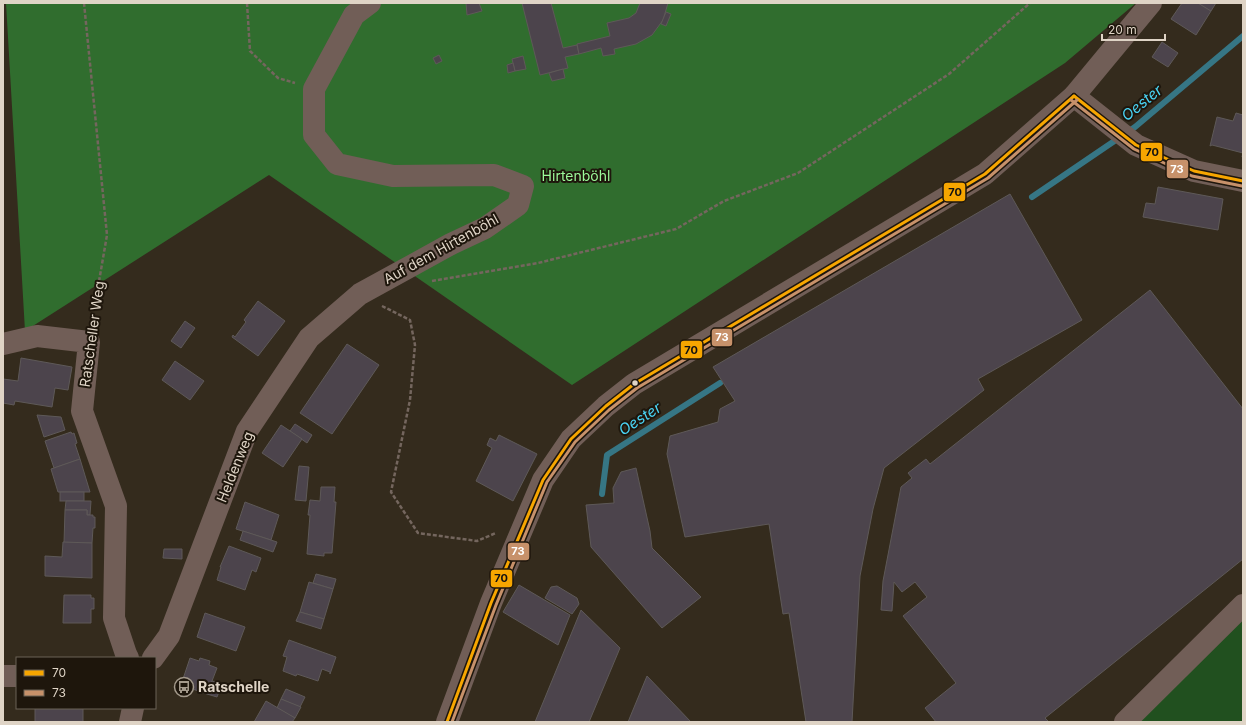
<svg xmlns="http://www.w3.org/2000/svg" width="1246" height="725" viewBox="0 0 1246 725" font-family="Inter,sans-serif">
<style>
.green{fill:#21501f}
.forest{fill:#306d2e}
.lines{fill:none;stroke-linecap:round;stroke-linejoin:round}
.stream{stroke:#367685;stroke-width:6}
.building{fill:#4c444c;stroke:#5e5958}
.path{stroke:#74665e;stroke-width:2.5;stroke-dasharray:4 2;stroke-linecap:butt}
.minor{stroke:#715e57;stroke-width:22}
.bus-1-casing{stroke:#1e160c;stroke-width:6}
.bus-2-casing{stroke:#1e160c;stroke-width:6}
.bus-1{stroke:#f7a600;stroke-width:3}
.bus-2{stroke:#c7916a;stroke-width:3}
.bus-dot{fill:#dfd4c6;stroke:#1e160c;stroke-width:1.5}
.labels{text-anchor:middle;stroke-width:4;stroke-linejoin:round;paint-order:stroke}
.park-label{font-size:14px;fill:#9bf99a;stroke:#1e160c}
.street-label{font-size:14px;fill:#dfd4c6;stroke:#1e160c}
.poi-label{font-size:14px;font-weight:bold;fill:#dfd4c6;stroke:#1e160c;text-anchor:start}
.water-label{font-size:15px;font-style:italic;fill:#4ad5f6;stroke:#1e160c}
.line-badge{stroke:#1e160c;stroke-width:1.5}
.badge-label{font-size:11px;text-anchor:middle;font-weight:bold;fill:#fff}
.pale-badge-label{font-size:11px;text-anchor:middle;font-weight:bold;fill:#111}
</style>
<rect width="100%" height="100%" fill="#342b1d"/>
<path class="green" d="M 1243,615 L 1243,722 L 1135,722 Z"/>
<path class="forest" d="M 6,3 L 1136,3 L 1065,63 L 572,385 L 269,175 L 25,331 Z"/>
<g class="lines">
<g class="stream">
<path d="M 1032,197 L 1135,127 L 1243,36"/>
<path d="M 602,494 L 607,455 L 720,383"/>
</g>
</g>
<g class="building">
<path d="M 466,3 L 479,3 L 482,11 L 467,15 Z"/>
<path d="M 522,3 L 551,3 L 563,48 L 577,45 L 579,54 L 565,57 L 568,68 L 540,75 Z"/>
<path d="M 640,3 L 668,3 L 663,20 L 652,35 L 636,44 L 614,49 L 615,54 L 603,56 L 601,48 L 579,54 L 577,44 L 610,36 L 607,23 L 629,18 L 636,13 Z"/>
<path d="M 1182,3 L 1198,3 L 1211,11 L 1196,35 L 1171,19 Z"/>
<path d="M 1198,3 L 1216,3 L 1211,11 Z"/>
<path d="M 666,12 L 671,14 L 666,26 L 661,24 Z"/>
<path d="M 1162,42 L 1178,53 L 1168,67 L 1152,57 Z"/>
<path d="M 439,55 L 442,61 L 436,64 L 433,58 Z"/>
<path d="M 523,56 L 526,69 L 515,71 L 512,59 Z"/>
<path d="M 513,63 L 515,71 L 508,73 L 507,65 Z"/>
<path d="M 563,69 L 565,78 L 552,81 L 549,73 Z"/>
<path d="M 1236,113 L 1243,115 L 1243,157 L 1242,157 L 1243,153 L 1212,145 L 1210,146 L 1217,117 L 1233,121 Z"/>
<path d="M 1158,187 L 1223,199 L 1218,230 L 1143,217 L 1146,203 L 1155,204 Z"/>
<path d="M 1010,194 L 1082,320 L 978,379 L 984,390 L 884,468 L 873,509 L 860,576 L 852,722 L 806,722 L 789,613 L 783,614 L 769,524 L 685,537 L 667,454 L 670,436 L 718,422 L 720,409 L 735,401 L 713,367 Z"/>
<path d="M 1150,290 L 1243,409 L 1243,559 L 1045,718 L 1049,722 L 936,722 L 925,708 L 956,683 L 903,616 L 927,597 L 915,582 L 902,592 L 894,582 L 892,611 L 881,610 L 883,581 L 901,487 L 912,478 L 908,473 L 926,459 L 930,464 Z"/>
<path d="M 258,301 L 285,321 L 258,356 L 232,337 L 233,335 L 235,337 L 246,322 L 244,320 Z"/>
<path d="M 185,321 L 195,328 L 181,348 L 171,341 Z"/>
<path d="M 347,344 L 379,365 L 332,434 L 300,413 Z"/>
<path d="M 21,358 L 72,367 L 68,390 L 55,388 L 52,407 L 15,401 L 14,405 L 3,403 L 3,379 L 18,381 Z"/>
<path d="M 175,361 L 204,381 L 190,400 L 162,380 Z"/>
<path d="M 37,415 L 61,417 L 65,430 L 44,437 Z"/>
<path d="M 295,424 L 312,435 L 307,443 L 290,431 Z"/>
<path d="M 281,425 L 302,439 L 283,467 L 262,453 Z"/>
<path d="M 71,432 L 72,434 L 74,433 L 77,443 L 75,444 L 80,459 L 54,468 L 45,441 Z"/>
<path d="M 499,435 L 537,454 L 513,501 L 476,481 L 492,448 L 487,445 L 490,438 L 496,441 Z"/>
<path d="M 80,459 L 90,492 L 58,492 L 51,469 Z"/>
<path d="M 299,466 L 309,467 L 306,501 L 295,500 Z"/>
<path d="M 636,468 L 650,531 L 652,548 L 701,597 L 662,628 L 591,547 L 586,505 L 614,503 L 613,488 L 621,472 Z"/>
<path d="M 321,487 L 335,487 L 334,502 L 336,502 L 332,553 L 324,553 L 324,556 L 307,554 L 310,515 L 308,515 L 310,500 L 320,501 Z"/>
<rect x="60" y="492" width="24" height="9"/>
<path d="M 66,501 L 91,501 L 90,515 L 87,515 L 87,510 L 65,510 Z"/>
<path d="M 245,502 L 279,515 L 271,540 L 236,529 Z"/>
<path d="M 65,510 L 87,510 L 87,515 L 93,515 L 93,517 L 95,517 L 95,528 L 93,528 L 92,543 L 64,543 Z"/>
<path d="M 243,531 L 277,542 L 273,552 L 240,540 Z"/>
<path d="M 63,542 L 92,543 L 92,578 L 45,576 L 45,556 L 62,557 Z"/>
<path d="M 229,546 L 261,558 L 256,572 L 252,570 L 245,590 L 217,580 L 221,567 L 220,567 Z"/>
<path d="M 164,549 L 182,549 L 182,559 L 163,558 Z"/>
<path d="M 316,574 L 336,579 L 333,589 L 313,583 Z"/>
<path d="M 309,582 L 333,589 L 324,619 L 300,612 Z"/>
<path d="M 519,585 L 570,615 L 558,645 L 503,612 Z"/>
<path d="M 557,586 L 577,598 L 579,604 L 572,614 L 545,598 L 551,587 Z"/>
<path d="M 64,595 L 91,595 L 91,598 L 94,598 L 94,609 L 91,609 L 91,623 L 63,623 Z"/>
<path d="M 581,610 L 620,648 L 589,722 L 535,722 Z"/>
<path d="M 300,612 L 324,619 L 321,629 L 296,621 Z"/>
<path d="M 205,613 L 245,627 L 236,651 L 197,637 Z"/>
<path d="M 289,640 L 336,657 L 330,674 L 330,672 L 322,669 L 318,681 L 297,674 L 296,676 L 283,671 L 287,657 L 283,656 Z"/>
<path d="M 190,658 L 199,661 L 200,658 L 210,661 L 209,665 L 217,668 L 207,694 L 181,685 Z"/>
<path d="M 647,676 L 691,722 L 628,722 Z"/>
<path d="M 212,681 L 222,684 L 217,697 L 207,694 Z"/>
<path d="M 286,689 L 305,697 L 300,707 L 281,699 Z"/>
<path d="M 281,699 L 301,707 L 295,718 L 277,708 Z"/>
<path d="M 266,701 L 295,718 L 292,722 L 254,722 Z"/>
<rect x="35" y="708" width="48" height="14"/>
</g>
<g class="lines">
<g class="path">
<path d="M 84,3 L 107,235 L 92,322"/>
<path d="M 247,3 L 250,51 L 278,78 L 295,83"/>
<path d="M 432,281 L 538,263 L 676,229 L 724,201 L 798,173 L 949,74 L 1030,3"/>
<path d="M 382,306 L 410,320 L 415,345 L 410,400 L 391,492 L 418,533 L 477,541 L 496,533"/>
</g>
<g class="minor">
<path d="M 1074,96 L 1136,145 L 1194,171 L 1243,181"/>
<path d="M 3,344 L 37,336 L 89,342 L 82,411 L 116,506 L 114,618 L 126,654 L 128,658"/>
<path d="M 153,658 L 169,636 L 247,431 L 309,338 L 360,294 L 451,244 L 485,228 L 518,205 L 523,186 L 494,175 L 393,176 L 337,164 L 314,135 L 314,89 L 354,15 L 370,3"/>
<path d="M 3,676 L 17,676"/>
<path d="M 130,722 L 133,708"/>
<path d="M 447,722 L 491,603 L 543,480 L 571,439 L 606,406 L 634,384 L 985,174 L 1074,96 L 1151,3"/>
<path d="M 1125,722 L 1243,605"/>
</g>
<g class="bus-1-casing">
<g id="bus-1">
<path d="M 1074,96 L 1136,145 L 1194,171 L 1243,181"/>
<path d="M 447,722 L 491,603 L 543,480 L 571,439 L 606,406 L 634,384 L 985,174 L 1074,96"/>
</g>
</g>
<g class="bus-2-casing">
<g id="bus-2">
<path d="M 1071,100 L 1134,149 L 1192,176 L 1242,186"/>
<path d="M 452,722 L 496,605 L 547,482 L 575,442 L 609,410 L 637,388 L 988,178 L 1077,100"/>
</g>
</g>
<use href="#bus-1" class="bus-1"/>
<use href="#bus-2" class="bus-2"/>
</g>
<defs>
<g id="bus-ring" transform="scale(1)"><circle r="9.5" fill="#1e160c" stroke="#a3998b" stroke-width="1.5"/><path d="M-5-6H5V4H4V6H2V4H-2V6H-4V4H-5ZM-3.5-4V0h7V-4ZM-3.5 1.2v1.5H-2V1.2ZM2 1.2v1.5H3.5V1.2Z" fill="#a3998b"/></g>
</defs>
<g fill-rule="evenodd">
<use href="#bus-ring" x="184" y="687"/>
</g>
<circle class="bus-dot" cx="635" cy="383" r="3.5"/>
<g class="labels">
<g class="park-label">
<text x="576" y="181">Hirtenböhl</text>
</g>
<g class="street-label">
<text transform="translate(441 249) rotate(-29)" y="5">Auf dem Hirtenböhl</text>
<text transform="translate(92 334) rotate(-82)" y="5">Ratscheller Weg</text>
<text transform="translate(235 467) rotate(-68)" y="5">Heldenweg</text>
</g>
<g class="poi-label">
<text x="198" y="692">Ratschelle</text>
</g>
<g class="water-label">
<text transform="translate(1142 103) rotate(-39)" y="5">Oester</text>
<text transform="translate(640 419) rotate(-33)" y="5">Oester</text>
</g>
</g>
<g class="line-badge">
<rect x="1140" y="142" width="23" height="20" rx="4" fill="#f7a600"/>
<rect x="1166" y="159" width="23" height="20" rx="4" fill="#c7916a"/>
<rect x="943" y="182" width="23" height="20" rx="4" fill="#f7a600"/>
<rect x="711" y="328" width="22" height="19" rx="4" fill="#c7916a"/>
<rect x="680" y="340" width="23" height="19" rx="4" fill="#f7a600"/>
<rect x="507" y="542" width="23" height="19" rx="4" fill="#c7916a"/>
<rect x="490" y="569" width="23" height="19" rx="4" fill="#f7a600"/>
</g>
<g class="badge-label">
<text x="1177" y="173">73</text>
<text x="722" y="341">73</text>
<text x="518" y="555">73</text>
</g>
<g class="pale-badge-label">
<text x="1152" y="156">70</text>
<text x="955" y="196">70</text>
<text x="691" y="354">70</text>
<text x="501" y="582">70</text>
</g>
<rect width="1246" height="725" fill="none" stroke="#dfd4c6" stroke-width="8"/>
<rect x="16" y="657" width="140" height="52" fill="#1e160c" stroke="#6b6256"/>
<rect x="24" y="670" width="20" height="6" fill="#f7a600" stroke="#6b6256"/>
<text x="52" y="677" font-size="12" fill="#dfd4c6">70</text>
<rect x="24" y="690" width="20" height="6" fill="#c7916a" stroke="#6b6256"/>
<text x="52" y="697" font-size="12" fill="#dfd4c6">73</text>
<path d="M1102 34v6h63v-6" fill="none" stroke="#dfd4c6" stroke-width="2"/>
<text x="1108" y="34" font-size="12" fill="#dfd4c6" stroke="#1e160c" stroke-width="3" paint-order="stroke">20 m</text>
</svg>
